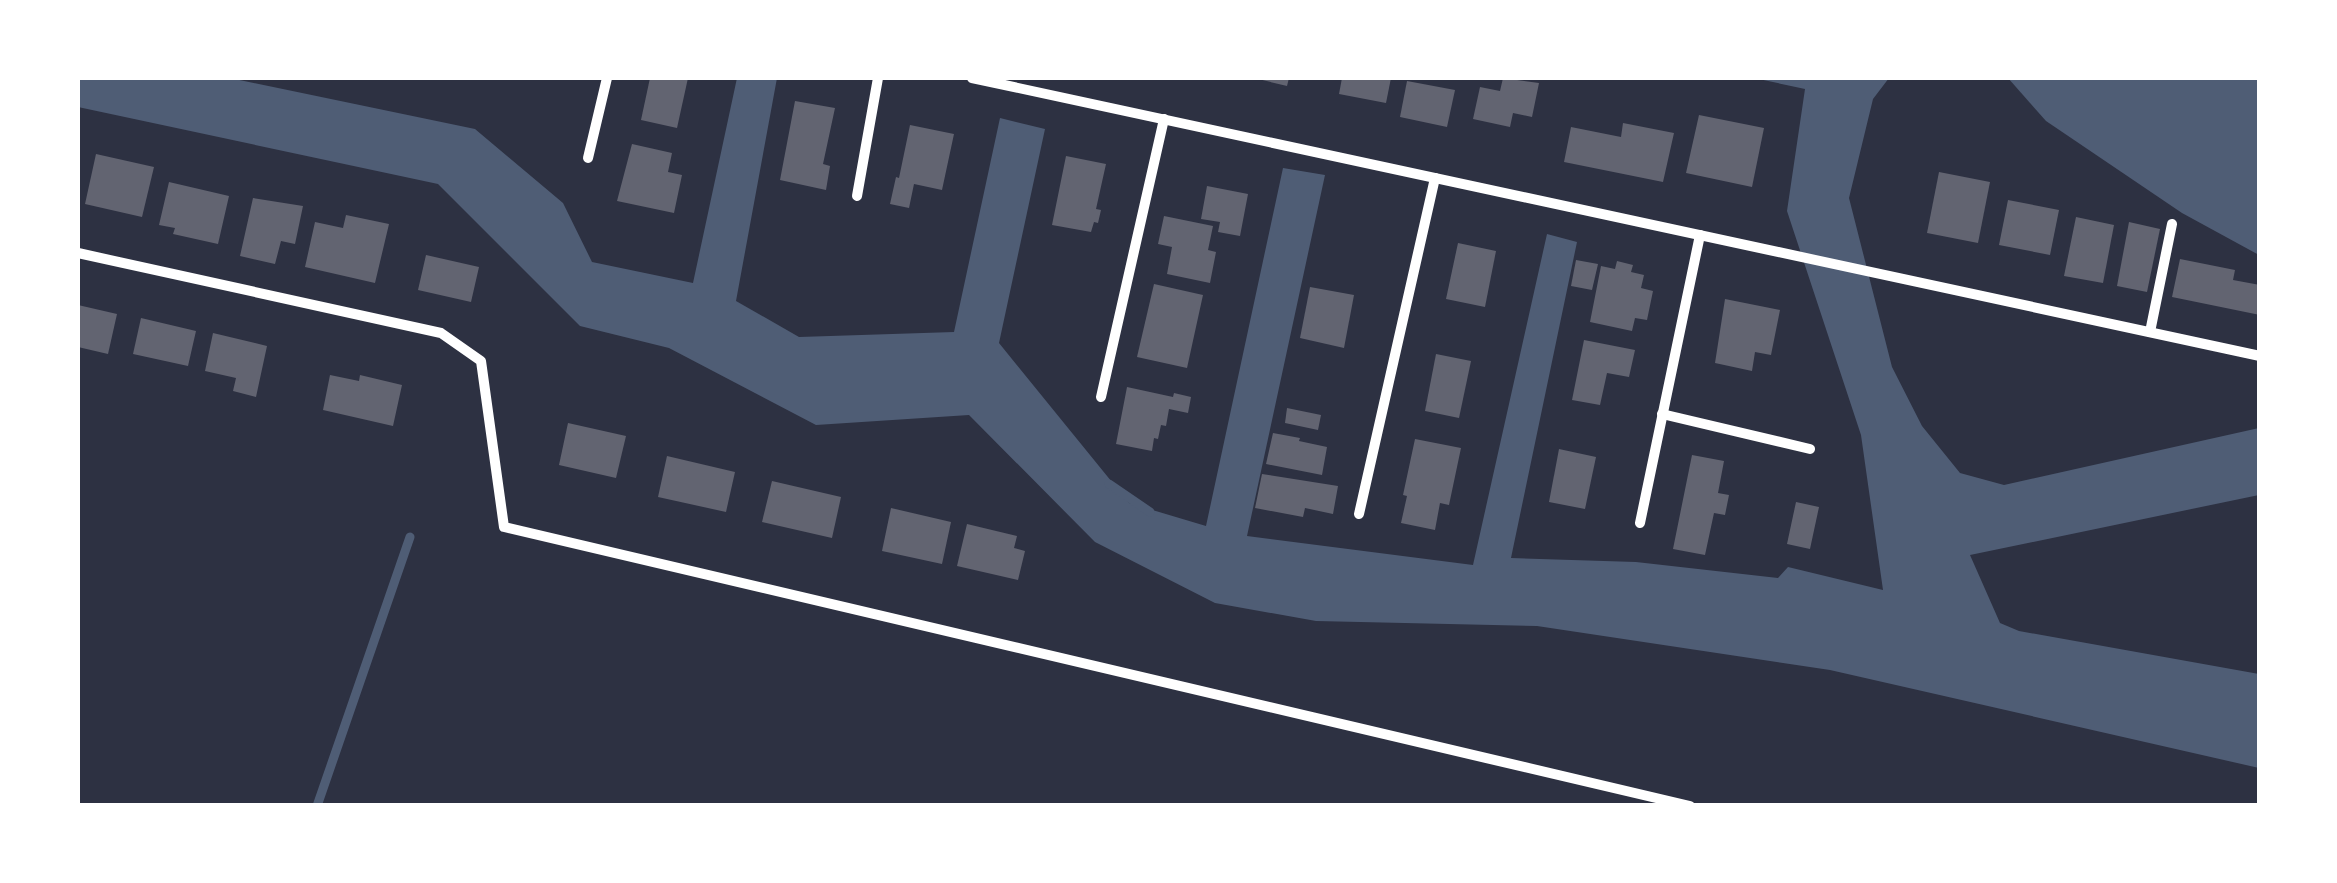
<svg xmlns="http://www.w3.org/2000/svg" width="2337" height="883" viewBox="0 0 2337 883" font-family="Inter,sans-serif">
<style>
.water{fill:#4f5d75}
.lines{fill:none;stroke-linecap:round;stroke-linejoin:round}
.stream{stroke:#4f5d75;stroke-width:9}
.building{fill:#626471}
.minor{stroke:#fff;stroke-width:10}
</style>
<rect width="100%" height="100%" fill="#2d3142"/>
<g class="water">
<path d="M 78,78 L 230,78 L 475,129 L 563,203 L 592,262 L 693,283 L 737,78 L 777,78 L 736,301 L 799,337 L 954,332 L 1000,118 L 1045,129 L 999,343 L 1129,503 L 1206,526 L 1283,168 L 1325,175 L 1247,536 L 1473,565 L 1547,234 L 1577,242 L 1511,558 L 1636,562 L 1778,578 L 1788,567 L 1883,590 L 1861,435 L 1787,211 L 1805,89 L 1754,78 L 1889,78 L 1873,99 L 1849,198 L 1892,367 L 1922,426 L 1960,473 L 2004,485 L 2259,428 L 2259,495 L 1970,555 L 2000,623 L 2019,631 L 2259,674 L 2259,768 L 1830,670 L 1537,626 L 1316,621 L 1215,603 L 1095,542 L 969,415 L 816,425 L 669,348 L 580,326 L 438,184 L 78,107 Z"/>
<path d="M 2008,78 L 2259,78 L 2259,255 L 2182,213 L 2046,121 Z"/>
</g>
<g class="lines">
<g class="stream">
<path d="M 1109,484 L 1150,512"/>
<path d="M 317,806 L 410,537"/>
</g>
</g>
<g class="building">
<path d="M 650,78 L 688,78 L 677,128 L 641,120 Z"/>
<path d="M 1254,78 L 1289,78 L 1287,86 Z"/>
<path d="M 1342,78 L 1391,78 L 1386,103 L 1339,94 Z"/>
<path d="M 1503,78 L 1539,83 L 1532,117 L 1513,113 L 1510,127 L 1473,119 L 1480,87 L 1500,91 Z"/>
<path d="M 1407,81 L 1455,90 L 1447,127 L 1400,117 Z"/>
<path d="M 795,101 L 835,108 L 823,164 L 830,166 L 826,190 L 780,180 Z"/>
<path d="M 1699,115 L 1764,128 L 1752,187 L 1686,173 Z"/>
<path d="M 1623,123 L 1674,133 L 1663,182 L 1564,162 L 1571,127 L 1621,137 Z"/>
<path d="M 910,125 L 954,134 L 942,190 L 914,184 L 909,208 L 890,204 L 896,177 L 899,178 Z"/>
<path d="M 632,144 L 672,153 L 668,172 L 682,175 L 674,213 L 617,201 Z"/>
<path d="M 96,154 L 154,167 L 142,217 L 85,204 Z"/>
<path d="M 1066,156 L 1106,164 L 1096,209 L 1101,210 L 1098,223 L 1094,222 L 1091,232 L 1052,225 Z"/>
<path d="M 1939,172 L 1990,182 L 1978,243 L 1927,233 Z"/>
<path d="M 169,182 L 229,196 L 218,244 L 173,234 L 175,228 L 159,225 Z"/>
<path d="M 1207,186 L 1248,194 L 1240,236 L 1218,232 L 1220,222 L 1201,219 Z"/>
<path d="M 253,198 L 303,206 L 295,244 L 281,241 L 275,264 L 240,256 Z"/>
<path d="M 2008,200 L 2059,210 L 2050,255 L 1999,245 Z"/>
<path d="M 346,215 L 389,224 L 375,283 L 305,267 L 315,222 L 343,228 Z"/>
<path d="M 1164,216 L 1213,226 L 1208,250 L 1216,252 L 1210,283 L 1167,274 L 1172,247 L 1158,244 Z"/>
<path d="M 2076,217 L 2114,225 L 2103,283 L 2064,276 Z"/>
<path d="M 2129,222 L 2160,229 L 2147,292 L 2117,286 Z"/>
<path d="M 1458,243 L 1496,251 L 1485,307 L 1446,299 Z"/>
<path d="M 426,255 L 479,267 L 471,302 L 418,290 Z"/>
<path d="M 2180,259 L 2235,270 L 2233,280 L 2260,285 L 2260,315 L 2172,297 Z"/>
<path d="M 1576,260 L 1598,264 L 1592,290 L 1571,286 Z"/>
<path d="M 1617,261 L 1633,265 L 1631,272 L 1644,275 L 1641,288 L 1653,291 L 1647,320 L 1635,318 L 1632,331 L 1590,322 L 1601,266 L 1615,269 Z"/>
<path d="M 1154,284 L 1203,295 L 1187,368 L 1137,357 Z"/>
<path d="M 1310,287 L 1354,295 L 1344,348 L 1300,338 Z"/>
<path d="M 1725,299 L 1780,310 L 1771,355 L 1755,352 L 1752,371 L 1715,363 Z"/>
<path d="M 78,305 L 117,314 L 108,354 L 78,347 Z"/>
<path d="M 141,318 L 196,331 L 188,366 L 133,354 Z"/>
<path d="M 213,333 L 267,346 L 256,397 L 233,391 L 236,378 L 205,371 Z"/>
<path d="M 1584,340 L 1635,350 L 1629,377 L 1607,373 L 1600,405 L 1572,400 Z"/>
<path d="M 1436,354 L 1471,361 L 1459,418 L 1425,411 Z"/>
<path d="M 330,375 L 359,381 L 360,375 L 402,385 L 393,426 L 323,410 Z"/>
<path d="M 1127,387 L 1173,397 L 1174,393 L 1191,397 L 1188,413 L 1169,409 L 1166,426 L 1161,425 L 1158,439 L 1154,438 L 1152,451 L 1116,444 Z"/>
<path d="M 1287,408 L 1321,415 L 1318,430 L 1285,423 Z"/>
<path d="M 568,423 L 626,436 L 616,478 L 559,465 Z"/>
<path d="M 1273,433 L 1300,438 L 1299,441 L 1327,447 L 1322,475 L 1266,464 Z"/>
<path d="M 1415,439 L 1461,448 L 1449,505 L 1440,503 L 1435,530 L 1401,523 L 1407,496 L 1403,495 Z"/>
<path d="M 1559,449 L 1596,457 L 1585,509 L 1549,502 Z"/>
<path d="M 1692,455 L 1724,461 L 1718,493 L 1729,495 L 1725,515 L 1714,513 L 1705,555 L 1673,549 Z"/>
<path d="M 667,456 L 735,472 L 726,512 L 658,497 Z"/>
<path d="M 1262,474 L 1338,486 L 1333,514 L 1305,508 L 1303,517 L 1255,508 Z"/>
<path d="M 772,481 L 841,497 L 832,538 L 762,522 Z"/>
<path d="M 1796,502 L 1819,507 L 1810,549 L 1787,544 Z"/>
<path d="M 891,508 L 951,522 L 942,564 L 882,551 Z"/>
<path d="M 967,524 L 1017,536 L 1014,548 L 1025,551 L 1018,580 L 957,566 Z"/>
</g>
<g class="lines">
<g class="minor">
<path d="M 972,78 L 2260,356"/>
<path d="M 588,158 L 607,78"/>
<path d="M 857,196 L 878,78"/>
<path d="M 78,253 L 441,333 L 481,361 L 504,527 L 1690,806"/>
<path d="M 2150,332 L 2172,224"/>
<path d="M 1101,397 L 1164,119"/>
<path d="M 1662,414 L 1810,449"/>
<path d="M 1359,514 L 1435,178"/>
<path d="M 1640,523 L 1700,235"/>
</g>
</g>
<rect width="2337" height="883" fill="none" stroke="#ffffff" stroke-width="160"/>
</svg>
